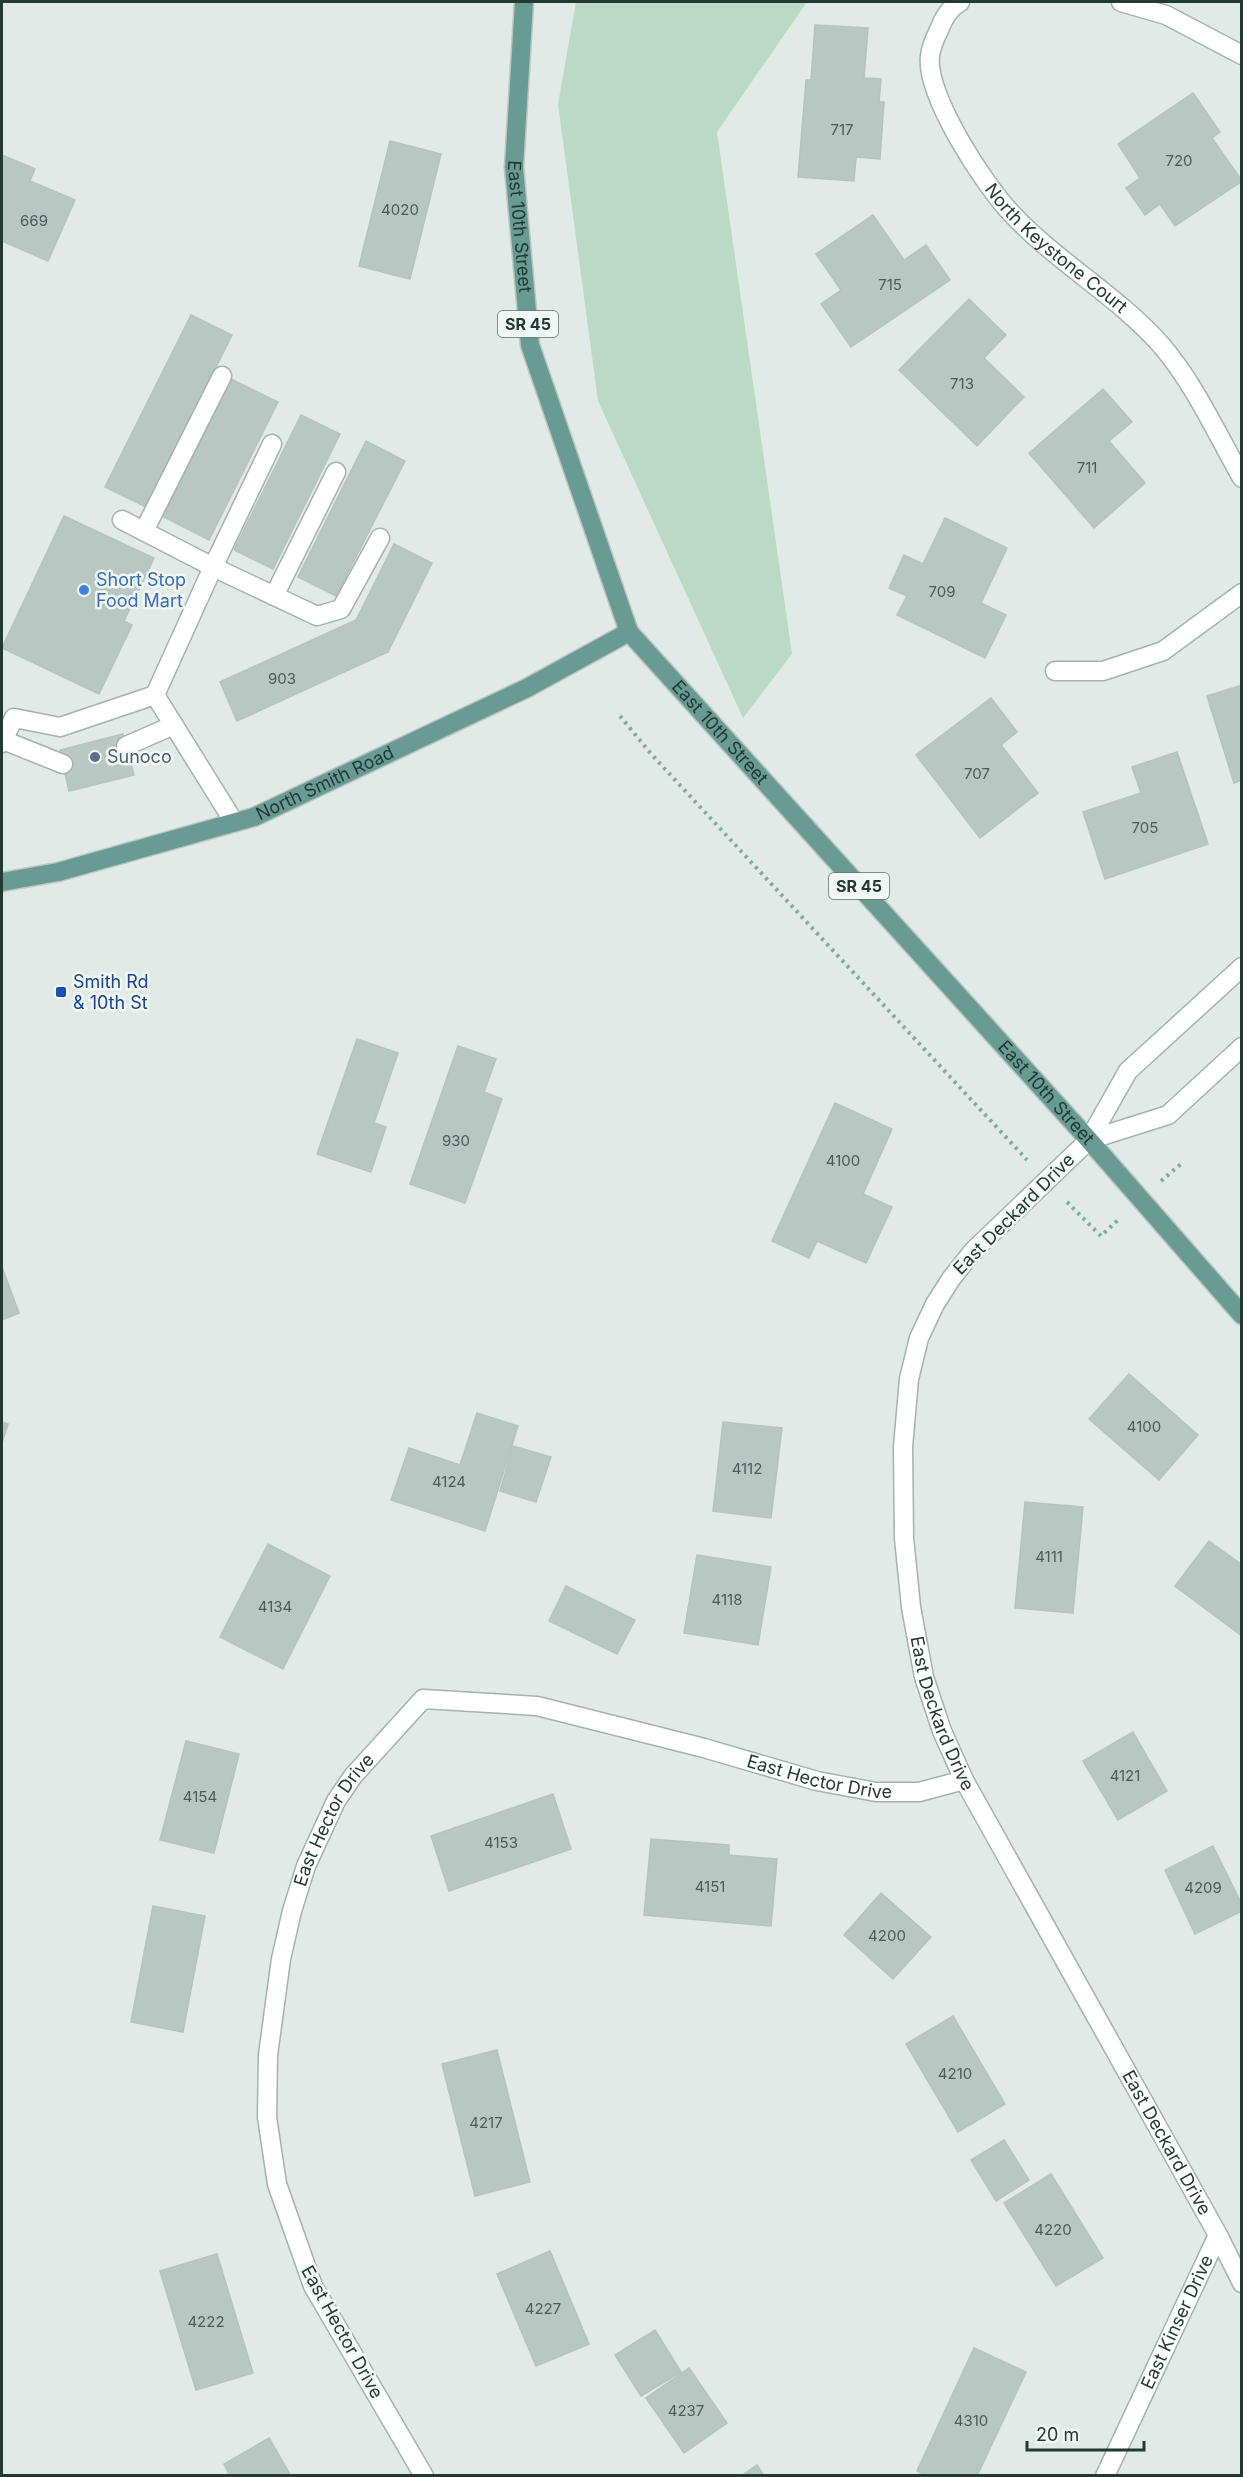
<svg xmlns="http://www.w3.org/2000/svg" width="1243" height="2477" viewBox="0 0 1243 2477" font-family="Inter,sans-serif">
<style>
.green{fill:#bbdac5}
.building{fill:#b9c7c3;stroke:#b4c3be;stroke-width:1.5}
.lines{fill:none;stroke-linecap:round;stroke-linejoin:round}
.minor-tunnel{stroke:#bbc7c2;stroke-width:18;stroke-dasharray:18 9;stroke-linecap:butt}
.minor-casing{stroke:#a4b1ad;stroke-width:21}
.major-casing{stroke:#bdc4c2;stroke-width:21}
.path{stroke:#83aba1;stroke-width:4;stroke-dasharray:3 4.5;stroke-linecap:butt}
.minor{stroke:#fff;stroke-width:18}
.major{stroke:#689c92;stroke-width:18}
.shop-dot{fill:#3f7fe0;stroke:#f1f7f4;stroke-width:2}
.service-dot{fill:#5c6f8a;stroke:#f1f7f4;stroke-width:2}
.transit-dot{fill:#1a4fb4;stroke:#f1f7f4;stroke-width:2}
.labels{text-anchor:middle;stroke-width:5;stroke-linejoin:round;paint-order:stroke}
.number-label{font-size:15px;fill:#485c58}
.shield{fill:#f1f7f4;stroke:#60726e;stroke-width:1.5}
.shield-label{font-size:16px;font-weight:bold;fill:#223934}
.street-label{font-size:18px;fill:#223934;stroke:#f1f7f4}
.shop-label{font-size:18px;fill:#366cbe;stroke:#f1f7f4;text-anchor:start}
.service-label{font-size:18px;fill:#4e5e75;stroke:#f1f7f4;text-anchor:start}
.transit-label{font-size:18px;fill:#164399;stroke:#f1f7f4;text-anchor:start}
</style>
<rect width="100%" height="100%" fill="#e1eae6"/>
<path class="green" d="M 576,2 L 807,2 L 717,132 L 792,654 L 743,718 L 598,401 L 558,104 Z"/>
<g class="building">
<path d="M 815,25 L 868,28 L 864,78 L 881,79 L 879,102 L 884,102 L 880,159 L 856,157 L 854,181 L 798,177 L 806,80 L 811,80 Z"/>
<path d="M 1193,93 L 1220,132 L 1212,138 L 1242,181 L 1175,226 L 1160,204 L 1145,215 L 1126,188 L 1140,178 L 1118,144 Z"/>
<path d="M 390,141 L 441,154 L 410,279 L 359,266 Z"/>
<path d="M 2,155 L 35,169 L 30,181 L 75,200 L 48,261 L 2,241 Z"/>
<path d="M 873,215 L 904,260 L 926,245 L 950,280 L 851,347 L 821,304 L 841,290 L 816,254 Z"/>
<path d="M 969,299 L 1006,335 L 984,358 L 1024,397 L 977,446 L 899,370 Z"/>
<path d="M 191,315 L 232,335 L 146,507 L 105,487 Z"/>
<path d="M 231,379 L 278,402 L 209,540 L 162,516 Z"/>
<path d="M 1103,389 L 1132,422 L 1109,441 L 1145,483 L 1094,528 L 1029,453 Z"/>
<path d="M 301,415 L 340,434 L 273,569 L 234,550 Z"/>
<path d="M 366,441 L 405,461 L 336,596 L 298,577 Z"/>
<path d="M 64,516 L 154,558 L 124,621 L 132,625 L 99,694 L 2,648 Z"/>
<path d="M 945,518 L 1007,548 L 981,603 L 1006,615 L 985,658 L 897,615 L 907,596 L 889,588 L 904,555 L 923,564 Z"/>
<path d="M 394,544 L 432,563 L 388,652 L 237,721 L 220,682 L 356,620 Z"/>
<path d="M 1242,685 L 1242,780 L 1234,783 L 1207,696 Z"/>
<path d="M 991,698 L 1017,732 L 1001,745 L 1038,793 L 980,838 L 916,755 Z"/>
<path d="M 123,734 L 134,775 L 69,791 L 60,750 Z"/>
<path d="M 1177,752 L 1208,844 L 1105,879 L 1083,812 L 1141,793 L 1132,767 Z"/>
<path d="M 357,1039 L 398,1053 L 374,1123 L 386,1127 L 371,1172 L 317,1154 Z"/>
<path d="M 458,1046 L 496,1059 L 484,1092 L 502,1099 L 465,1203 L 410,1184 Z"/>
<path d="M 835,1103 L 892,1129 L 863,1194 L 892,1207 L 866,1263 L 817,1241 L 809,1258 L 772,1241 Z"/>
<path d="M 2,1267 L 19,1313 L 2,1320 Z"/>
<path d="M 1129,1374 L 1198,1435 L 1159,1480 L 1089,1419 Z"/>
<path d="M 477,1413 L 518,1426 L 485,1531 L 391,1500 L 409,1448 L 460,1465 Z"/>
<path d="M 2,1422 L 8,1424 L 2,1443 Z"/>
<path d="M 723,1422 L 782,1428 L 771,1518 L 713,1511 Z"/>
<path d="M 513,1446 L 551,1457 L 536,1502 L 500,1491 Z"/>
<path d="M 1025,1502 L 1083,1507 L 1073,1613 L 1015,1608 Z"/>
<path d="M 1209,1541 L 1242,1565 L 1242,1636 L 1175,1586 Z"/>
<path d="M 268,1544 L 330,1576 L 283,1669 L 220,1637 Z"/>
<path d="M 697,1555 L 771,1567 L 758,1645 L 684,1633 Z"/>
<path d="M 566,1586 L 635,1620 L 617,1654 L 549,1621 Z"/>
<path d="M 1133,1732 L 1167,1791 L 1118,1820 L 1083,1761 Z"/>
<path d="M 186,1741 L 239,1754 L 214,1853 L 160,1840 Z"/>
<path d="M 553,1794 L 571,1849 L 449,1891 L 431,1836 Z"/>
<path d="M 651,1839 L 729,1845 L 729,1855 L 777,1859 L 771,1926 L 644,1915 Z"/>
<path d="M 1213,1846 L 1242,1905 L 1242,1911 L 1195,1934 L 1165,1870 Z"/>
<path d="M 881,1893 L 931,1937 L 893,1979 L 844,1935 Z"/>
<path d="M 153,1906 L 205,1916 L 183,2032 L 131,2022 Z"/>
<path d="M 953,2016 L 1005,2104 L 958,2132 L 906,2044 Z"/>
<path d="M 497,2050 L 530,2182 L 475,2196 L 442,2064 Z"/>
<path d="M 1004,2140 L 1029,2180 L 996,2201 L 971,2160 Z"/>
<path d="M 1051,2174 L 1103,2258 L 1056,2286 L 1004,2203 Z"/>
<path d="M 550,2251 L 589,2344 L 536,2366 L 497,2274 Z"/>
<path d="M 217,2254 L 253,2373 L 196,2390 L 160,2271 Z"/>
<path d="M 655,2330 L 681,2372 L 641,2396 L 615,2355 Z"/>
<path d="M 974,2348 L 1026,2372 L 977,2476 L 928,2476 L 917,2471 Z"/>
<path d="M 689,2368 L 727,2423 L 684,2453 L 646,2398 Z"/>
<path d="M 269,2438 L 291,2476 L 230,2476 L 224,2464 Z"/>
<path d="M 757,2465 L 764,2476 L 741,2476 Z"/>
</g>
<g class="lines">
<path class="minor-tunnel" d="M 63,764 L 126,746"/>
<g class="minor-casing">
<g id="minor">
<path id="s1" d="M 960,2 C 949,8 943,19 939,30 C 935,38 931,47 930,56 C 925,95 985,186 1012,214 C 1058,263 1118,296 1162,346 C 1195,385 1217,434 1242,478"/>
<path d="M 1121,2 L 1166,15 L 1242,55"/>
<path d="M 272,444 L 213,567 L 317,616 L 341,609 L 380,538"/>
<path d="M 122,520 L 213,567 L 155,695 L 234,822"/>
<path d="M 144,531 L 222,376"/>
<path d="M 274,596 L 336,472"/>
<path d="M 1055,671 L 1103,671 L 1163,651 L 1242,593"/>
<path d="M 3,740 L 14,718 L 60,727 L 155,695"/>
<path d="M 2,743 L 3,740 L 63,764"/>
<path d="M 126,746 L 174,725"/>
<path id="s2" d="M 1242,967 L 1128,1071 L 1089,1140 L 973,1251 L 951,1279 L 935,1304 L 919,1338 L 909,1379 L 903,1447 L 904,1538 L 911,1607 L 924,1677 L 942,1731 L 964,1780 L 1218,2235 L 1242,2283"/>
<path d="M 1089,1140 L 1168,1115 L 1242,1047"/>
<path id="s3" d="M 424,2476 L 313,2286 L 277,2184 L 267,2117 L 268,2055 L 281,1959 L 292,1911 L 306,1866 L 336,1801 L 353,1776 L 423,1699 L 537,1706 L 704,1748 L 817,1781 L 876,1792 L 919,1792 L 964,1780"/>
<path id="s4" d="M 1105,2476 L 1218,2235"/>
</g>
</g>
<g class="major-casing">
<g id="major">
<path id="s5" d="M 524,2 L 514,167 L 530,345 L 629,632 L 1089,1140 L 1242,1315"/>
<path id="s6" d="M 2,882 L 58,872 L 254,817 L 527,688 L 629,632"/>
</g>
</g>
<g class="path">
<path d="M 620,716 L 652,755 L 1027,1160"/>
<path d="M 1161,1181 L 1181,1164"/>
<path d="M 1067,1202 L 1101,1236 L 1120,1218"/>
</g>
<use href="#minor" class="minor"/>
<use href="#major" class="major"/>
</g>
<circle class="shop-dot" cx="84" cy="590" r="6"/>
<circle class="service-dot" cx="95" cy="757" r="6"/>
<rect class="transit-dot" x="55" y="986" width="12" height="12" rx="3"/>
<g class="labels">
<g class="number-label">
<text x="842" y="135">717</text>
<text x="1179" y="166">720</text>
<text x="400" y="215">4020</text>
<text x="34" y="226">669</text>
<text x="890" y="290">715</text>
<text x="962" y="389">713</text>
<text x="1087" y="473">711</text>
<text x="942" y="597">709</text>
<text x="282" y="684">903</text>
<text x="977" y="779">707</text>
<text x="1145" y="833">705</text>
<text x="456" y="1146">930</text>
<text x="843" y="1166">4100</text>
<text x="1144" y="1432">4100</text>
<text x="747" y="1474">4112</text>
<text x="449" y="1487">4124</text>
<text x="1049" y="1562">4111</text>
<text x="727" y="1605">4118</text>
<text x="275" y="1612">4134</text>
<text x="1125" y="1781">4121</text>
<text x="200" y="1802">4154</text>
<text x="501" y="1848">4153</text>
<text x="710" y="1892">4151</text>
<text x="1203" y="1893">4209</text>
<text x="887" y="1941">4200</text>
<text x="955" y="2079">4210</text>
<text x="486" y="2128">4217</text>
<text x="1053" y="2235">4220</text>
<text x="543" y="2314">4227</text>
<text x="206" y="2327">4222</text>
<text x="686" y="2416">4237</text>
<text x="971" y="2426">4310</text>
</g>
<g class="shield">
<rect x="498" y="311" width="60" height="26" rx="4.5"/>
<rect x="829" y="873" width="60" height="26" rx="4.5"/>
</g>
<g class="shield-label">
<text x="528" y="330">SR 45</text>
<text x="859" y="892">SR 45</text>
</g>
<g class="street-label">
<text dy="6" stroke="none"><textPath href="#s5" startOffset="225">East 10th Street</textPath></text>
<text dy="6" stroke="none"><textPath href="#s1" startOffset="300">North Keystone Court</textPath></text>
<text dy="6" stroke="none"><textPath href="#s5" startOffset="783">East 10th Street</textPath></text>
<text dy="6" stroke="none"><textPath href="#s6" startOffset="339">North Smith Road</textPath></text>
<text dy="6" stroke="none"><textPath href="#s5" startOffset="1269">East 10th Street</textPath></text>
<text transform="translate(1014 1214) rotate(-45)" y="6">East Deckard Drive</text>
<text dy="6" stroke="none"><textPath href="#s2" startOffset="879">East Deckard Drive</textPath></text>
<text dy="6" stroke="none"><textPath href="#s3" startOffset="1263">East Hector Drive</textPath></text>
<text dy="6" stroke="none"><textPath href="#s3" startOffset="705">East Hector Drive</textPath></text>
<text dy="6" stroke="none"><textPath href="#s2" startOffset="1365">East Deckard Drive</textPath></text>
<text dy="6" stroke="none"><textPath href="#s4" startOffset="170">East Kinser Drive</textPath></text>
<text transform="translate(342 2332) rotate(61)" y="6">East Hector Drive</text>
</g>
<g class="shop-label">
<text x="96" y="586">Short Stop<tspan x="96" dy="21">Food Mart</tspan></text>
</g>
<g class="service-label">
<text x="107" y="763">Sunoco</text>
</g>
<g class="transit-label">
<text x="73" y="988">Smith Rd<tspan x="73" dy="21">&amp; 10th St</tspan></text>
</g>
</g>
<rect width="1243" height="2477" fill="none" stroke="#223934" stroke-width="6"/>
<path d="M1027 2441v9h117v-9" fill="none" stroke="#223934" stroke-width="3"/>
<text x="1036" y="2441" font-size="18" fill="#223934" stroke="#f1f7f4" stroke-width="4.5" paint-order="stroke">20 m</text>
</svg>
